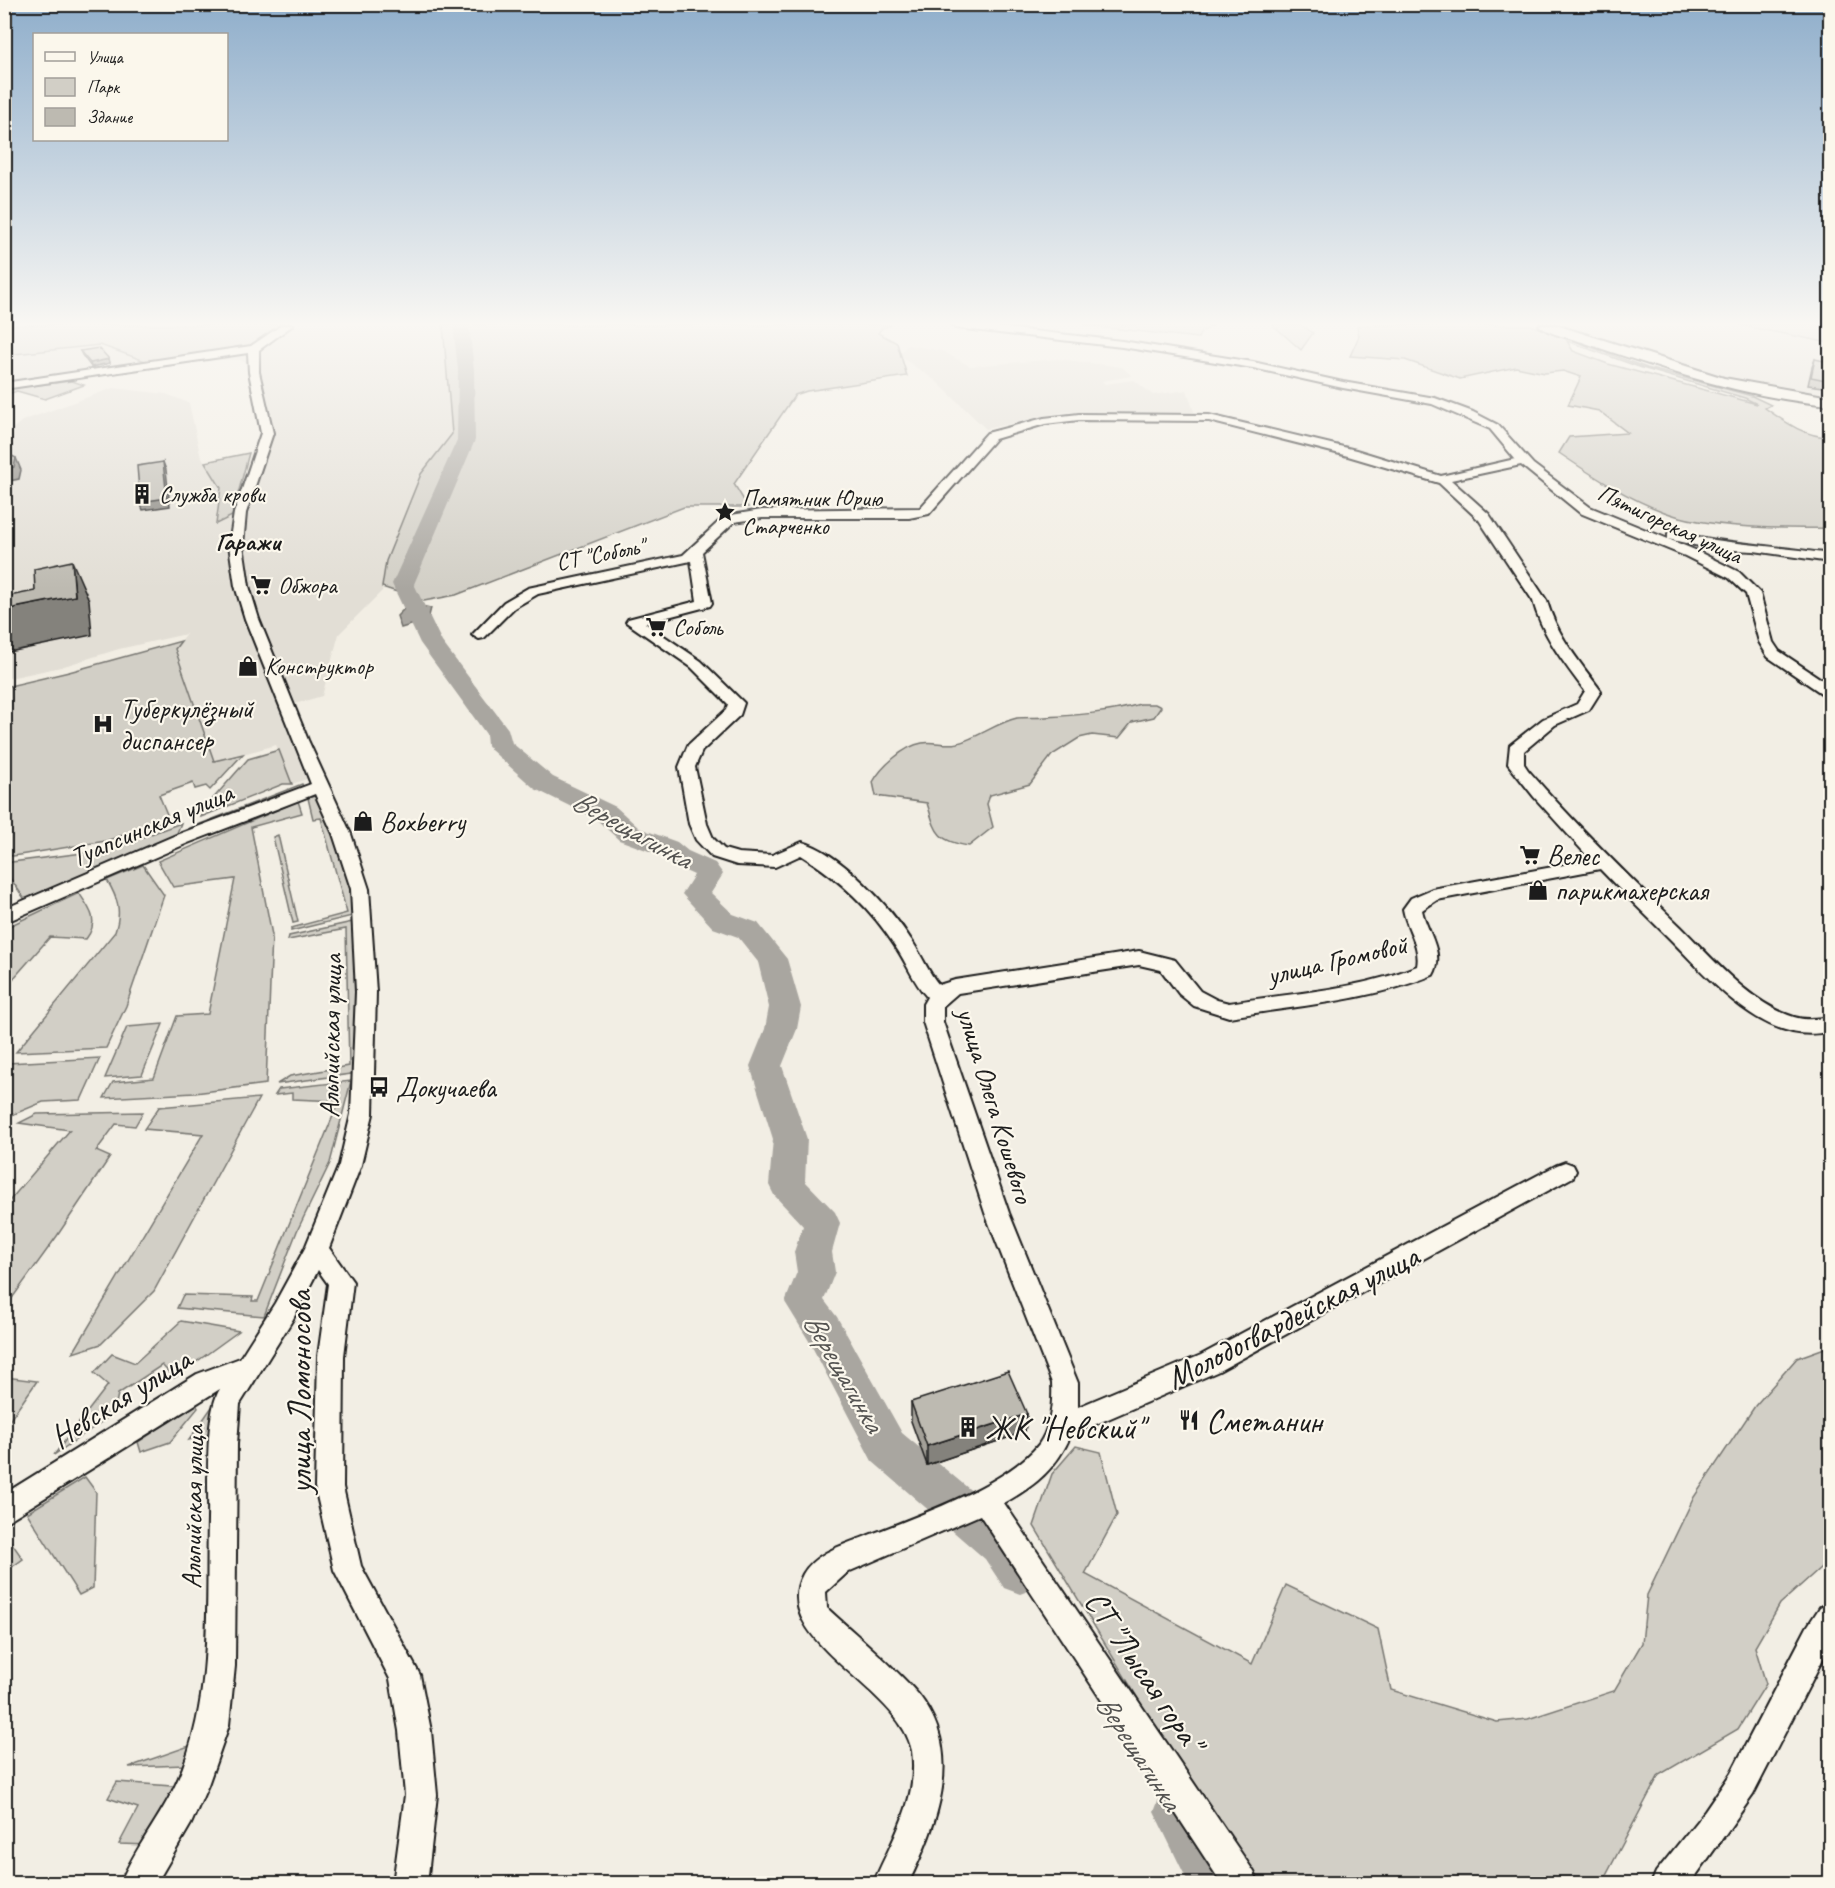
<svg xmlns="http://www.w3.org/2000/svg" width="1835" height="1888" viewBox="0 0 1835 1888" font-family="Caveat,sans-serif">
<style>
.built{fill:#e2ded5}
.green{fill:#d2cfc6;stroke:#777671;stroke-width:1.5;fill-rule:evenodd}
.water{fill:#a9a6a0;stroke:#716f6b;stroke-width:1.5}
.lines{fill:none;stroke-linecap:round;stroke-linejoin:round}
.river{fill:#a9a6a0;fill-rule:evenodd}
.minor-casing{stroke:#1c1c1c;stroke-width:4}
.major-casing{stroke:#1c1c1c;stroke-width:4}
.minor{fill:#fbf7ec;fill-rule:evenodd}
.major{fill:#fbf7ec;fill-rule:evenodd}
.wall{fill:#a3a098;stroke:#1c1c1c;stroke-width:1.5}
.shaded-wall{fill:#84827c;stroke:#1c1c1c;stroke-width:1.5}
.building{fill:#bdbab1;stroke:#1c1c1c;stroke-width:1.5}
.labels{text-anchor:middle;stroke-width:4.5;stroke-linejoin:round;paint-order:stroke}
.far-poi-label{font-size:24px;fill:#1c1c1c;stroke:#fbf7ec;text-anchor:start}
.far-street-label{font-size:24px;fill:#1c1c1c;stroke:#fbf7ec}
.far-neighbourhood-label{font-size:26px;font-weight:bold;fill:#1c1c1c;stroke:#fbf7ec}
.poi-label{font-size:28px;fill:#1c1c1c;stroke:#fbf7ec;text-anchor:start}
.street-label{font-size:28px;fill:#1c1c1c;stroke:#fbf7ec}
.water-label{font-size:30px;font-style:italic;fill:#545351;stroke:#fbf7ec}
.near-street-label{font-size:33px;fill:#1c1c1c;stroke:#fbf7ec}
.near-poi-label{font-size:33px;fill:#1c1c1c;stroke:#fbf7ec;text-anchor:start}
</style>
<rect width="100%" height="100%" fill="#f2eee4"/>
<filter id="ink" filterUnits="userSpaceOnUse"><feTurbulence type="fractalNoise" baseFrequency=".0167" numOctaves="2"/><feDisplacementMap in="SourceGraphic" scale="12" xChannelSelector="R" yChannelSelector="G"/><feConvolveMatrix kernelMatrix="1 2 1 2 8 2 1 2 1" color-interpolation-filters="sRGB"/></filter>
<g filter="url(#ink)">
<g class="built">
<path d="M 289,325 L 443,325 L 452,434 L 421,474 L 386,561 L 382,591 L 339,634 L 322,696 L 291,705 L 322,774 L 292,784 L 276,745 L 214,762 L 4,687 L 69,672 L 181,641 L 186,634 L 119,649 L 61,667 L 5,679 L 5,435 L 22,421 L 113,388 L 166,394 L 189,403 L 200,454 L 221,488 L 217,523 L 238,513 L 268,429 L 250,364 L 240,360 L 216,360 L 5,389 L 5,355 L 100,345 L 148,362 L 244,352 Z"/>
<path d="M 1563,325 L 1739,325 L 1830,343 L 1830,393 L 1798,391 L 1702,373 Z"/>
<path d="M 908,345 L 942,351 L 970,366 L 1058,359 L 1122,367 L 1132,376 L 1102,381 L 1105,384 L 1134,380 L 1153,395 L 1187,390 L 1194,412 L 1065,412 L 986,429 L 936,381 L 898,355 Z"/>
</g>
<g class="green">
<path d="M 4,325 L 289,325 L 244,352 L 148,362 L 100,345 L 5,355 Z"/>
<path d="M 443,325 L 892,325 L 882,328 L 878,333 L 897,343 L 907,376 L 807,391 L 795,395 L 734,484 L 748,507 L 684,507 L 456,595 L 424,601 L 382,587 L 386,561 L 421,474 L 452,434 Z"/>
<path d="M 1083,325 L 1214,325 L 1201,332 L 1198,338 Z"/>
<path d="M 1273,325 L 1301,325 L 1313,333 L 1301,350 Z"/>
<path d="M 1362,325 L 1531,325 L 1647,368 L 1752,396 L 1771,405 L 1765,408 C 1785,422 1805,437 1830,437 L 1830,528 C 1783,529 1711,529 1667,513 C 1628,499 1593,476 1559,453 L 1569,437 L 1628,433 L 1599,411 L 1568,405 L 1581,377 L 1563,371 L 1545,373 L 1516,367 L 1460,379 L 1405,360 L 1350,356 L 1359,336 L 1357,326 ZM 1567,341 L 1642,368 L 1745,398 L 1757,404 L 1608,364 L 1573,351 Z"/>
<path d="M 1739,325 L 1830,325 L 1830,343 Z"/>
<path d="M 72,381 L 84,385 L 45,399 L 17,391 L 5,395 L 5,389 Z"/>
<path d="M 249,453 L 232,516 L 216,524 L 221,488 L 205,462 Z"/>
<path d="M 181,641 L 175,649 L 214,761 L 243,754 L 210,790 L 206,786 L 195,789 L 193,783 L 159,795 L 169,819 L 106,841 L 13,856 L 5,855 L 5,687 L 69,672 Z"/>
<path d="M 1140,704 L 1155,704 L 1161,707 L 1154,717 L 1132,722 L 1119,738 L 1092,735 L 1079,738 L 1052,755 L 1030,784 L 990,795 L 987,804 L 993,827 L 969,846 C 936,841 936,832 927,803 L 876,796 L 873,782 C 881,767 904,746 922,743 C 934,741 945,746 958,743 C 979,737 996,723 1017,718 C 1026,717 1036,718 1045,717 C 1077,715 1109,713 1140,704 Z"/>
<path d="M 279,750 L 292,784 L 283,784 L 201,817 L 203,810 L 248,759 Z"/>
<path d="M 302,784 L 304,789 L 278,796 L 191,832 L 190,828 Z"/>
<path d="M 319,795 L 353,886 L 356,915 L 291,931 L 291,928 L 347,913 L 321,818 L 313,819 L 308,798 Z"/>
<path d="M 298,801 L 302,813 L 251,827 L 272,935 L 266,1084 L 195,1093 L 104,1098 L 113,1082 L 154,1078 L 177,1016 L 208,1014 L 235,879 L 173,887 L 158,861 Z"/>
<path d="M 181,823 L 175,838 L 26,901 L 5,871 L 4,863 L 107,850 Z"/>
<path d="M 278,835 L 298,922 L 293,923 L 273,837 Z"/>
<path d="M 143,865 L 164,895 L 126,1006 L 106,1048 L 16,1052 L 115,932 C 122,911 118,899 107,880 Z"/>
<path d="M 79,893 C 90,909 100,921 86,939 L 50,937 L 5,988 L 5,928 Z"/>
<path d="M 357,921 L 358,1073 L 277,1084 L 290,1076 L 349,1066 L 346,929 L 288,940 L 289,936 Z"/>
<path d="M 163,1024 L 142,1075 L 105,1078 L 127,1027 Z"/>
<path d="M 100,1058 L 81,1100 L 43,1102 L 5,1118 L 4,1067 L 7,1063 Z"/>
<path d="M 351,1081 L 330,1163 L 297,1231 L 264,1316 L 177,1308 L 183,1295 L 253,1297 L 252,1301 L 258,1301 L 339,1101 L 292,1099 L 292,1093 L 275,1095 L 279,1089 Z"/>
<path d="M 259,1098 L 154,1291 L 101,1344 L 73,1353 L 203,1134 L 144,1129 L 159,1107 Z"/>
<path d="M 143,1112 L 135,1126 L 116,1124 L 96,1151 L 110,1157 L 57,1236 L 5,1308 L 5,1206 L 70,1130 L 19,1123 L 37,1114 Z"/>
<path d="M 181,1321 L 239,1331 L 174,1378 L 162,1365 L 118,1394 L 114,1413 L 54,1455 L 108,1385 L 94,1373 L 112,1354 L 135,1363 Z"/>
<path d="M 1830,1346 L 1830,1559 L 1780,1604 L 1755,1647 L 1766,1684 L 1738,1729 L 1659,1775 L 1602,1883 L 1249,1883 L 1034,1526 L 1052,1474 L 1076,1446 L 1101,1452 L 1117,1515 L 1085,1574 L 1252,1664 L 1286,1585 L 1378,1629 L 1391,1690 L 1497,1722 L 1528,1719 L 1614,1691 L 1642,1643 L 1647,1595 L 1694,1497 L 1755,1406 L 1797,1358 Z"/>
<path d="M 5,1377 L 37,1381 L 5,1427 L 4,1377 Z"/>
<path d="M 225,1388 L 228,1390 L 221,1410 L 220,1432 L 214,1656 L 208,1725 L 202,1747 L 198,1743 L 185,1765 L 129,1767 L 198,1743 L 202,1735 L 214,1433 L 189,1440 Z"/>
<path d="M 196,1404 L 198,1408 L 170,1442 L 141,1452 L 138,1442 Z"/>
<path d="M 85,1477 L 96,1492 L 93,1588 L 79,1595 L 27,1513 Z"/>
<path d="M 4,1532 L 23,1559 L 5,1572 L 4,1572 Z"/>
<path d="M 117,1782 L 185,1787 L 150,1845 L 119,1844 L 138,1808 L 108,1798 Z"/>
</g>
<path class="water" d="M 421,606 L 431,608 L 428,620 L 401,628 L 397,616 L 404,609 Z"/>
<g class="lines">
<g class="river">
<path d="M 453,325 L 469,325 L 474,370 L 475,440 L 414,584 L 442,642 L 508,729 L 512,743 L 553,777 L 616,807 L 639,828 L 677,842 L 688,851 L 715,863 L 723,874 L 711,893 L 733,914 L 758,923 L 787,959 L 801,1007 L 797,1029 L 782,1066 L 807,1139 L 805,1181 L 835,1212 L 840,1223 L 832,1252 L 835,1272 L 824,1300 L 837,1317 L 902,1433 L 1017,1529 L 1036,1556 L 1042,1572 L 1036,1588 L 1020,1594 L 1004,1588 L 985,1559 L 872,1461 L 809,1341 L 785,1302 L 797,1272 L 794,1252 L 803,1226 L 774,1195 L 769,1185 L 773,1139 L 750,1066 L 765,1029 L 769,1007 L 758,962 L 738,937 L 713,928 L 682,894 L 694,875 L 668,863 L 657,854 L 619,840 L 596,819 L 535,789 L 491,750 L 487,745 L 486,734 L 420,643 L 392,584 L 457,440 L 458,370 Z"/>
<path d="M 1179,1787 L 1197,1794 L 1243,1884 L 1189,1884 L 1154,1812 L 1161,1794 Z"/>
</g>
<g class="minor-casing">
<g id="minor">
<path d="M 282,325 L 293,325 L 259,350 L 259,372 L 273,433 L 246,513 L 243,545 L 249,586 L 259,619 L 308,740 L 351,834 L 369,889 L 376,992 L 373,1114 L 361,1165 L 329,1248 L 353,1282 L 344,1356 L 343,1487 L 361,1566 L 420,1675 L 431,1731 L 437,1795 L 427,1884 L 393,1884 L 405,1795 L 399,1731 L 390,1679 L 334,1570 L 315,1487 L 318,1356 L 328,1284 L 318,1270 L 293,1319 L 240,1404 L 237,1444 L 235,1666 L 229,1725 L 208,1785 L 191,1824 L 156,1884 L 120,1884 C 137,1843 168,1809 183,1767 C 213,1689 206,1602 208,1519 C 209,1487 204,1414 220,1389 L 4,1523 L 4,1494 L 197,1374 L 240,1358 L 275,1303 L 305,1248 L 339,1165 L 351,1114 L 356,992 L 351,889 L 333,834 L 315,794 L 188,843 L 4,923 L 4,909 L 176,835 L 311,784 L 245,619 L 235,586 L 229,545 L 234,513 L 261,433 L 249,372 L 248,353 L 4,389 L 4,383 L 251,346 Z"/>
<path d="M 951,325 L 980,325 L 1122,341 L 1253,362 L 1343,382 L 1435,398 L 1473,412 L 1498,425 L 1533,464 L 1590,507 L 1695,550 L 1739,572 L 1760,593 L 1773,642 L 1779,651 L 1830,685 L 1830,697 L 1824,695 L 1768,657 L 1759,642 L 1746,594 L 1729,578 L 1685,556 L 1580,513 L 1521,465 L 1451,480 L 1489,514 L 1547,601 C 1557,636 1580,662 1601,691 L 1589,710 L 1555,725 L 1524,751 L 1524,764 L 1528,770 C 1576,825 1628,876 1681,927 C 1713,959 1749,1003 1794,1017 C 1806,1021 1819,1019 1830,1017 L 1830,1031 C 1766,1049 1709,978 1669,938 C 1646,915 1623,893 1600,869 L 1437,900 L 1422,910 C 1426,931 1446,953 1433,975 C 1370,1001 1296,1006 1229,1017 L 1194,1006 L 1179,994 L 1161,970 L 1139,965 L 958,993 L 943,1006 L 943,1022 L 1009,1213 L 1078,1383 L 1078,1407 L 1201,1355 L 1557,1165 L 1565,1162 L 1573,1165 L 1576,1171 L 1573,1177 L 1219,1371 L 1071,1435 C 1057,1468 1035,1486 1004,1503 L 1254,1872 L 1259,1884 L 1222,1884 L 980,1515 L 848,1572 L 826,1592 L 827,1608 C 855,1634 894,1666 918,1694 C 966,1753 937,1824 908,1884 L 873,1884 C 891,1841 919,1800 912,1751 C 901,1687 767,1641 803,1574 C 815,1553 843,1545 864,1537 C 914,1517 1006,1486 1039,1444 C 1051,1427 1053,1403 1052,1383 L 985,1213 L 923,1022 L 923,1004 L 927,997 C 913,982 907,963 895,946 C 871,908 839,879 801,855 L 775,867 L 737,865 L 712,857 L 696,840 L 689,824 L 679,767 L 688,745 L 726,710 L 728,704 L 691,667 L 626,622 L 628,619 L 697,601 L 691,561 L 538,594 L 514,608 L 484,638 L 479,639 L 472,635 L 504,602 L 528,588 L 683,555 L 725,516 L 762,510 L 920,508 L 987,433 L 1044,418 L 1079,414 L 1209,415 L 1356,450 L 1441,476 L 1515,459 L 1490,429 L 1432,404 L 1343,388 L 1253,368 L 1122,347 L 956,328 ZM 1079,420 L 1209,421 L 1348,456 L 1439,483 L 1479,520 L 1533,601 C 1542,635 1564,663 1585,691 L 1577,704 L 1543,719 L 1510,745 L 1508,764 L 1534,797 L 1591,860 L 1432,889 L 1411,898 L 1403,909 C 1406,928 1421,946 1417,966 C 1359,990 1291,993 1229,1003 L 1217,1000 L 1200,991 L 1175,960 L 1139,951 L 955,980 L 939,985 C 928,972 922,956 912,941 C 892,909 840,852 802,842 L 772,855 L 738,853 L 724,849 L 713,838 L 707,824 L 695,767 L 702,751 L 740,715 L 744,703 L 701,661 L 645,623 L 710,606 L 712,603 L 702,552 L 734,522 L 762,518 L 909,518 L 929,514 L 995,439 L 1045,424 Z"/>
<path d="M 1673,532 C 1724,544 1778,546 1830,554 L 1830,562 L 1754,551 L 1712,549 L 1668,539 L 1668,533 Z"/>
<path d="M 1830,1602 L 1830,1645 L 1753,1795 L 1690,1884 L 1651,1884 L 1656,1872 L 1705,1811 L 1731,1773 L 1807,1627 L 1820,1607 Z"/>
</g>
</g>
<g class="major-casing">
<path id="major" d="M 1539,325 L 1556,325 L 1724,378 L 1830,397 L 1830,405 C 1746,398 1665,370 1585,343 C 1572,338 1549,335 1539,325 Z"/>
</g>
<use href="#minor" class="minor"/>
<use href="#major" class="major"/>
</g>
<g class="wall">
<path d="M 80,351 L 109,359 L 110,363 L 91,367 L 82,355 Z"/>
<path d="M 1815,359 L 1826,380 L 1823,387 L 1808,385 L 1812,367 Z"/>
<path d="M 911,1402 L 1027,1414 L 1025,1432 L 927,1465 L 911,1421 Z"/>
</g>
<g class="shaded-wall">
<path d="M 109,359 L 110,363 L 91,367 L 90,363 Z"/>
<path d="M 16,458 L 21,470 L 19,479 L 4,482 L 4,469 Z"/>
<path d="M 163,462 L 166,470 L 170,506 L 143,510 L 140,502 Z"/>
<path d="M 4,526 L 7,532 L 8,609 L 75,596 L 72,561 L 89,600 L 92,635 L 4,653 Z"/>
<path d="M 1027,1414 L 1025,1432 L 927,1465 L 927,1446 Z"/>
</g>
<g class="building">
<path d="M 99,348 L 109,359 L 90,363 L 80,351 Z"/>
<path d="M 1815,359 L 1829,362 L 1826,380 L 1811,377 Z"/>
<path d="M 4,453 L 6,453 L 16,458 L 14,467 L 4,469 Z"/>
<path d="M 163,462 L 167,498 L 140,502 L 137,466 Z"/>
<path d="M 72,561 L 75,596 L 4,610 L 4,597 L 35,591 L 34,569 Z"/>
<path d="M 1008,1371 L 1027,1414 L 927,1446 L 911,1402 Z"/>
</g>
</g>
<linearGradient id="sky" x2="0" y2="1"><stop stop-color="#8faecb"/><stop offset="0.55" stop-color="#f9f7f3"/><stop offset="1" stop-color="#f9f7f3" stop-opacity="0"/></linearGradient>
<rect width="1835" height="589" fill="url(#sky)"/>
<defs>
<g id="building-bare" transform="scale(1.62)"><path d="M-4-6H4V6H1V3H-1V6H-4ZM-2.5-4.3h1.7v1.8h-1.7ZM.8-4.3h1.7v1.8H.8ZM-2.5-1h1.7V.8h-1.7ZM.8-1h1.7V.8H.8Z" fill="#1c1c1c" stroke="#fbf7ec" stroke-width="2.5" paint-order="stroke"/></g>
<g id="sight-bare" transform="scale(1.62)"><path d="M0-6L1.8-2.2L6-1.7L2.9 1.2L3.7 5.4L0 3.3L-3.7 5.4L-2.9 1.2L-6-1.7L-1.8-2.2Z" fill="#1c1c1c" stroke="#fbf7ec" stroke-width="2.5" paint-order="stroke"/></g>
<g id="supermarket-bare" transform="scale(1.62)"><path d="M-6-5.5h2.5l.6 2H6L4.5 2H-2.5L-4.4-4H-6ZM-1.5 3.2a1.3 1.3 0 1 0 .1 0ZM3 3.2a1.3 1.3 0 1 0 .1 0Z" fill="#1c1c1c" stroke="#fbf7ec" stroke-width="2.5" paint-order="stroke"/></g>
<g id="shop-bare" transform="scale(1.62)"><path d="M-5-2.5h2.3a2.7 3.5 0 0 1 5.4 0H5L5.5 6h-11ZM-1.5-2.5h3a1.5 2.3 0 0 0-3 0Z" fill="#1c1c1c" stroke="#fbf7ec" stroke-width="2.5" paint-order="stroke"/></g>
<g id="hospital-bare" transform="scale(1.62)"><path d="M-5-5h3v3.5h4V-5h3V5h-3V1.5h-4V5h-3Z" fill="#1c1c1c" stroke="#fbf7ec" stroke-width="2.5" paint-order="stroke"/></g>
<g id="bus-bare" transform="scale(1.62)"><path d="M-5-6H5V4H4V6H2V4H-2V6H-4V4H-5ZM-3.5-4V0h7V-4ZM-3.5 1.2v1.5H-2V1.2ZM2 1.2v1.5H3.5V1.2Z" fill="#1c1c1c" stroke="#fbf7ec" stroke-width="2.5" paint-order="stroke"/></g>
<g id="restaurant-bare" transform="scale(1.62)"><path d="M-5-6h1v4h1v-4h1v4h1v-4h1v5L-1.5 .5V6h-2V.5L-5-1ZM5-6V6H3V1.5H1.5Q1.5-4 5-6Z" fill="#1c1c1c" stroke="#fbf7ec" stroke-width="2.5" paint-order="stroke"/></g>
</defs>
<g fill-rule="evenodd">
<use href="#building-bare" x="142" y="494"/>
<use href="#sight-bare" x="725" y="512"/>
<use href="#supermarket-bare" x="261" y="585"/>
<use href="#supermarket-bare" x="656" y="627"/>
<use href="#shop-bare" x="248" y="666"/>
<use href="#hospital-bare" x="103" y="724"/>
<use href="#shop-bare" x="363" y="821"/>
<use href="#supermarket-bare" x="1530" y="855"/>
<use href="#shop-bare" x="1538" y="890"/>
<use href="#bus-bare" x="379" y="1087"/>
<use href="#restaurant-bare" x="1189" y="1420"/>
<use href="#building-bare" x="968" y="1427"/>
</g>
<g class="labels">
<g class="far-poi-label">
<text x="159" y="502">Служба крови</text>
<text x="742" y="506">Памятник Юрию<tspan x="742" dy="28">Старченко</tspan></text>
<text x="278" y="593">Обжора</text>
<text x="673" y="635">Соболь</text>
<text x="265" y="674">Конструктор</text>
</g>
<g class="far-street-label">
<text transform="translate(1670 524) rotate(25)" y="8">Пятигорская улица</text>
<text transform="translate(600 554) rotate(-11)" y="8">СТ "Соболь"</text>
</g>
<g class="far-neighbourhood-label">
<text x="248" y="550">Гаражи</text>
</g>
<g class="poi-label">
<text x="120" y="718">Туберкулёзный<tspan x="120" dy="32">диспансер</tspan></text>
<text x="380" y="831">Boxberry</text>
<text x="1547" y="865">Велес</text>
<text x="1555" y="900">парикмахерская</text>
<text x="396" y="1097">Докучаева</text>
</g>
<g class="street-label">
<text transform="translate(151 824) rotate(-23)" y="10">Туапсинская улица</text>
<text transform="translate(1337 959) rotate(-13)" y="10">улица Громовой</text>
<text transform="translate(330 1036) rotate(-89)" y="10">Альпийская улица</text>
<text transform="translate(996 1105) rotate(73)" y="10">улица Олега Кошевого</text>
<text transform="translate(192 1507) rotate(-89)" y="10">Альпийская улица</text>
</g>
<g class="water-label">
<text transform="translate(632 829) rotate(29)" y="10">Верещагинка</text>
<text transform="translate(844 1372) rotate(60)" y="10">Верещагинка</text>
<text transform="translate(1139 1752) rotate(57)" y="10">Верещагинка</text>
</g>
<g class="near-street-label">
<text transform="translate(1292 1316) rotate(-27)" y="12">Молодогвардейская улица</text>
<text transform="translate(299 1392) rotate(-90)" y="12">улица Ломоносова</text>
<text transform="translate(120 1397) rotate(-32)" y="12">Невская улица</text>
<text transform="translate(1145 1670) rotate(56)" y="12">СТ "Лысая гора"</text>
</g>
<g class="near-poi-label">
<text x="1206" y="1432">Сметанин</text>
<text x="985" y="1439">ЖК "Невский"</text>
</g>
</g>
<rect width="1835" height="1888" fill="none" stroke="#fbf7ec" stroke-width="24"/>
<rect x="12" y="12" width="1811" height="1864" fill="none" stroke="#1c1c1c" stroke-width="2" filter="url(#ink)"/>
<rect x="33" y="33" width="195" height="108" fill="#fbf7ec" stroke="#a29f99" stroke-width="1.5"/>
<rect x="45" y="52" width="30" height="9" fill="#fbf7ec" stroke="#a29f99" stroke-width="1.5"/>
<text x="87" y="63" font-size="18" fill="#1c1c1c">Улица</text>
<rect x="45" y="78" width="30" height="18" fill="#d2cfc6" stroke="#a29f99" stroke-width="1.5"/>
<text x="87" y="93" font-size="18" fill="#1c1c1c">Парк</text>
<rect x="45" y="108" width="30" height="18" fill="#bdbab1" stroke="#a29f99" stroke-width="1.5"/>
<text x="87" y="123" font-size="18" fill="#1c1c1c">Здание</text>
</svg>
